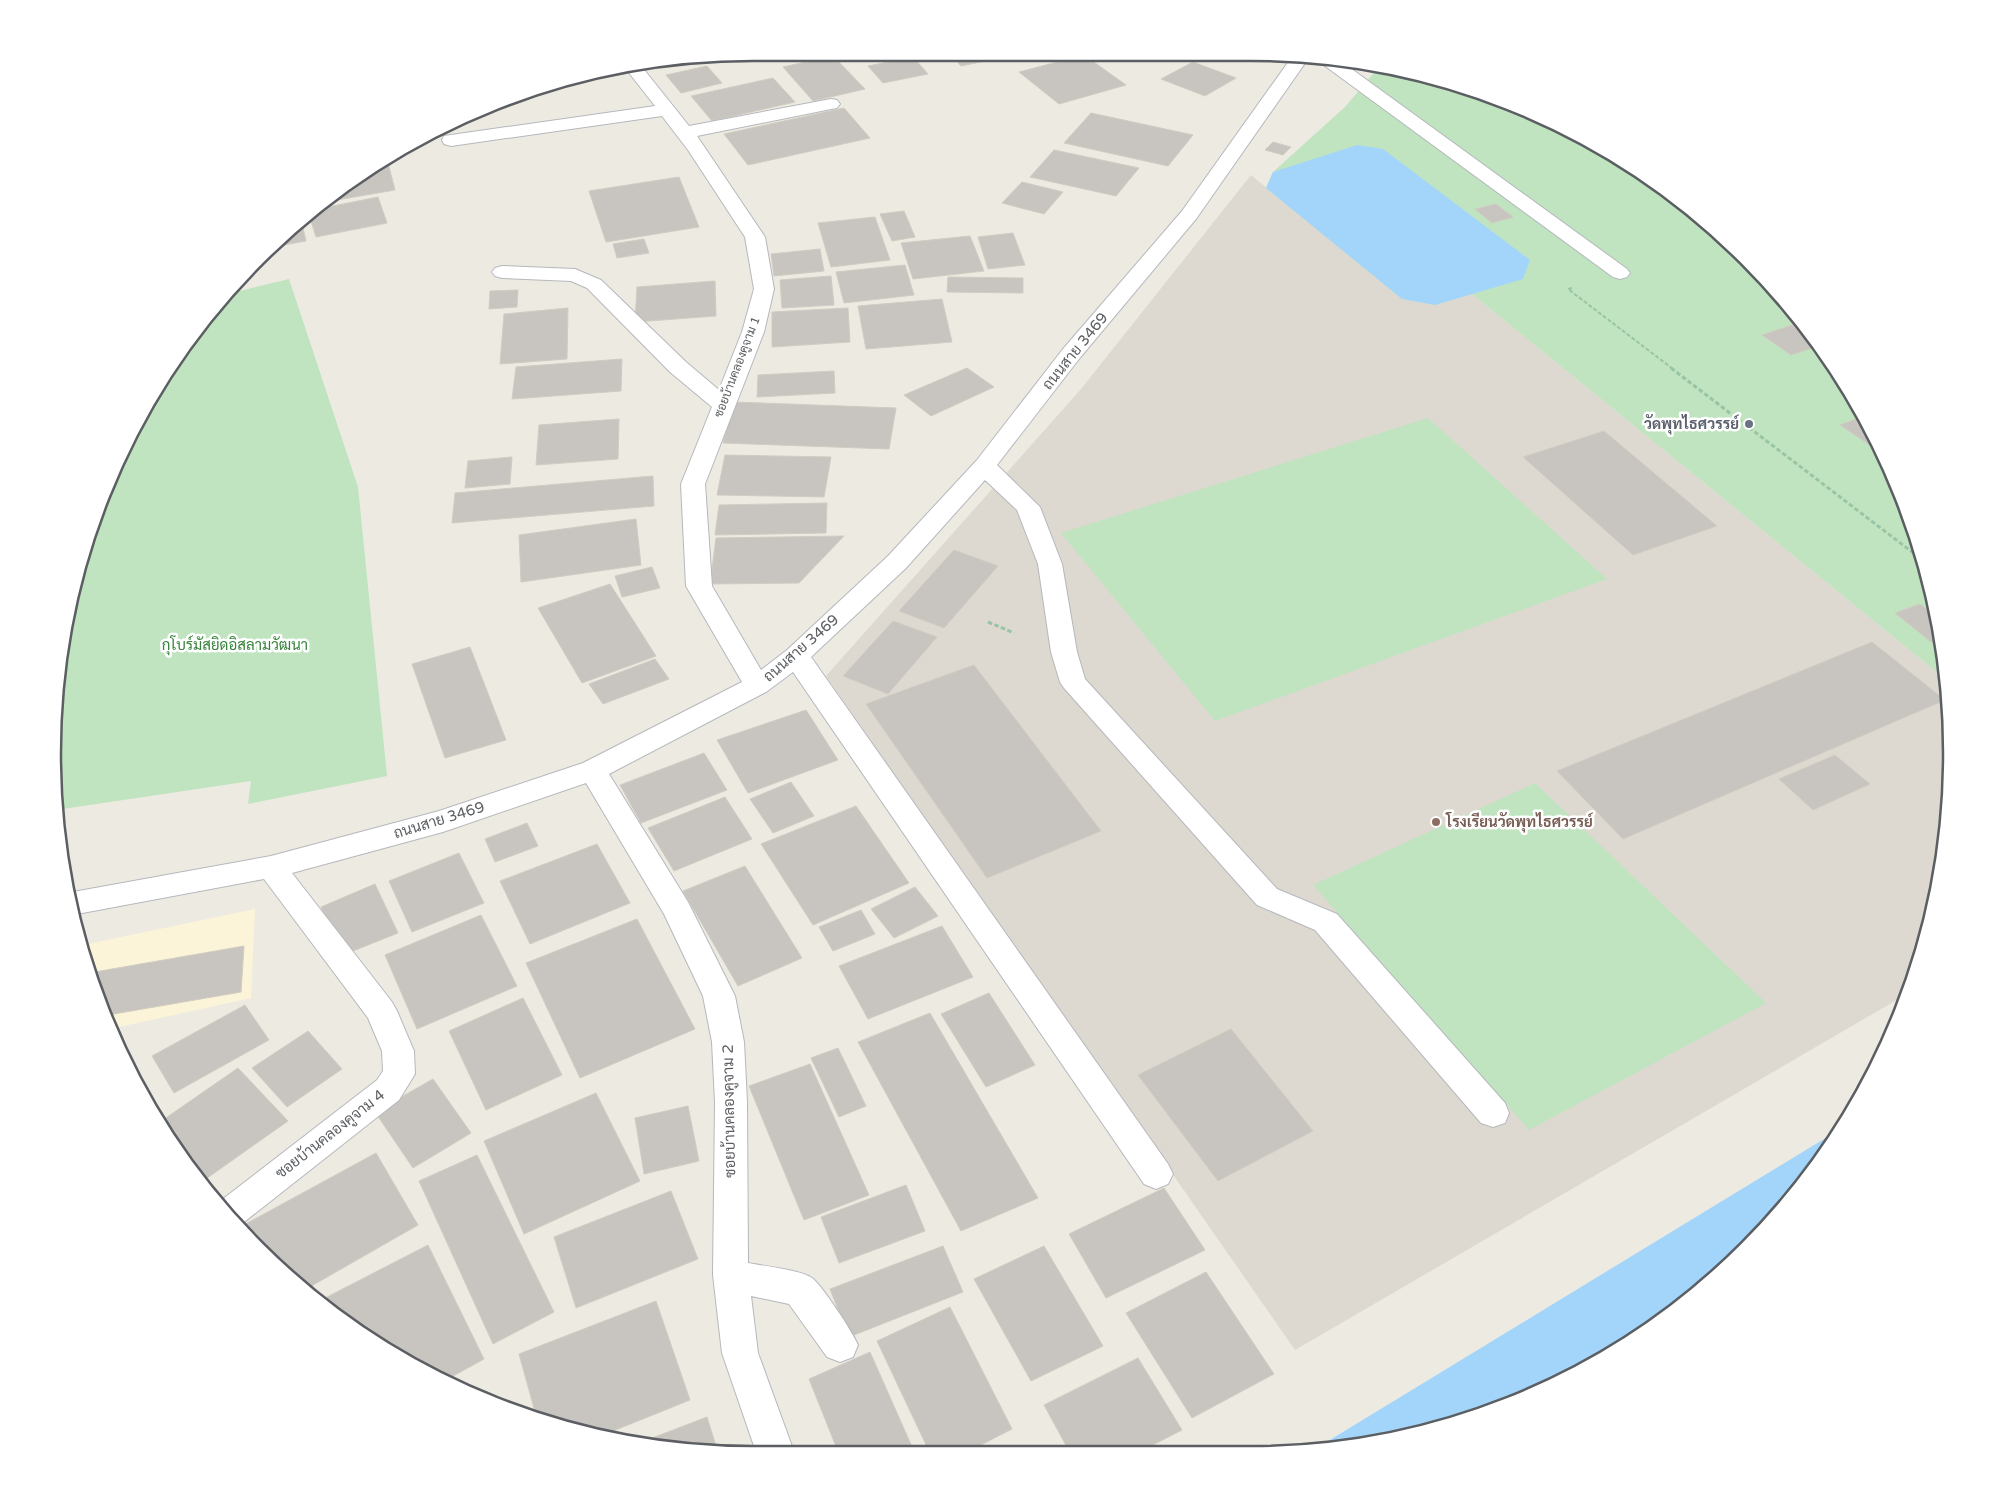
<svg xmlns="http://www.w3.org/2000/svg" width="2004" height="1507" viewBox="0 0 2004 1507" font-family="'Varela Round',Sarabun,sans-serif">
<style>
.commercial{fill:#fcf4d8}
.education{fill:#ddd9d0}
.green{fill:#bfe4bf}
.water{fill:#a3d5fb}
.building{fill:#c8c5c0;stroke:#d1ccc1}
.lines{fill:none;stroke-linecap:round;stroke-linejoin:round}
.minor-casing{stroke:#b5b8bc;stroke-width:2}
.path-far1{stroke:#99c4a5;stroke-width:2;stroke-dasharray:4 2;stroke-linecap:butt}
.path{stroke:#99c4a5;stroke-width:3;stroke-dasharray:4.5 2.5;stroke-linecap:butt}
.minor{fill:#fff;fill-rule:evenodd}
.worship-dot{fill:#6b7280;stroke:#fff;stroke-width:2}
.education-dot{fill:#8d6e63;stroke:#fff;stroke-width:2}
.labels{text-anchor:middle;stroke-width:5;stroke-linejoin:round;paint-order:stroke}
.far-street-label{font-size:12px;fill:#5b5e62;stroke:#fff}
.street-label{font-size:15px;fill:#5b5e62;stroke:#fff}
.worship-label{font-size:15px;font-weight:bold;fill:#5b616d;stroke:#fff;text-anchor:end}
.park-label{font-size:15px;fill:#38843c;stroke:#fff}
.education-label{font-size:15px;font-weight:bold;fill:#785e54;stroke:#fff;text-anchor:start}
.rim{fill:none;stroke:#5b5e62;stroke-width:2.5}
</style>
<rect width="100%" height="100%" fill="#edeae2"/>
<path class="commercial" d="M 255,909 L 251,998 L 114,1028 L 90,979 L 83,945 Z"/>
<path class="education" d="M 1251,175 L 1402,299 L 1435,305 L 1472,294 L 1944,678 L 1951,753 L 1938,890 L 1907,994 L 1295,1350 L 826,676 L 1081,389 Z"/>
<g class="green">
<path d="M 1378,68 L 1432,76 L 1560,125 L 1640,171 L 1746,258 L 1833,364 L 1898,485 L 1938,616 L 1944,678 L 1472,294 L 1435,305 L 1402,299 L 1266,188 L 1273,172 L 1345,107 Z"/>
<path d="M 289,279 L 358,487 L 387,776 L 248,804 L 251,781 L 56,810 L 61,786 L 55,787 L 66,616 L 125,443 L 171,364 L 228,294 Z"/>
<path d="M 1428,418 L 1607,579 L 1215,721 L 1061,533 Z"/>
<path d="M 1535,783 L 1766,1003 L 1529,1130 L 1313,885 Z"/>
</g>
<g class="water">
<path d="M 1357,145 L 1383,149 L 1530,260 L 1523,279 L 1435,305 L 1402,299 L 1266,188 L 1273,172 Z"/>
<path d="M 1842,1128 L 1834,1143 L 1746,1249 L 1640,1336 L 1518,1401 L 1342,1449 L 1315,1449 Z"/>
</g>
<g class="building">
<path d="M 949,53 L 996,53 L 1000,58 L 961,66 Z"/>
<path d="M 1084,55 L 1126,85 L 1059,104 L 1019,72 Z"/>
<path d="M 833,56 L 865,89 L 813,101 L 783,67 Z"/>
<path d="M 913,57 L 928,74 L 883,83 L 868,66 Z"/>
<path d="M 1193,62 L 1236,78 L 1205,96 L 1161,79 Z"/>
<path d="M 707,66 L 722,83 L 681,93 L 666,75 Z"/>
<path d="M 773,78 L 795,102 L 712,121 L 691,96 Z"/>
<path d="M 844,108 L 870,138 L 748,165 L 724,134 Z"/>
<path d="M 1091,113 L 1193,135 L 1168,166 L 1064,143 Z"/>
<path d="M 1273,142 L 1291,147 L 1283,155 L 1265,150 Z"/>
<path d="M 1054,150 L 1139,168 L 1116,196 L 1030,177 Z"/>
<path d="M 387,159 L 395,190 L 331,201 Z"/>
<path d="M 679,177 L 699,227 L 606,242 L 589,191 Z"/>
<path d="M 1022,182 L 1063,192 L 1044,214 L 1002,203 Z"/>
<path d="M 378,197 L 387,223 L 316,237 L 310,218 L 323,208 Z"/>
<path d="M 1496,204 L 1513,217 L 1492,223 L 1475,209 Z"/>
<path d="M 904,211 L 915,237 L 892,241 L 880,214 Z"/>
<path d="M 875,217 L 890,260 L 831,267 L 818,223 Z"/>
<path d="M 302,224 L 306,241 L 272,247 Z"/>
<path d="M 1013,233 L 1025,265 L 988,269 L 978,237 Z"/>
<path d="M 970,236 L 984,271 L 913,279 L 901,243 Z"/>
<path d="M 644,239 L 649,253 L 617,258 L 613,244 Z"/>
<path d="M 820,249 L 824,271 L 774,276 L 771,254 Z"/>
<path d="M 905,265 L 914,295 L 844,303 L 836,272 Z"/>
<path d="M 831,276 L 834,305 L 782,308 L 780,280 Z"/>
<path d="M 948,277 L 1023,278 L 1023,293 L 947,292 Z"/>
<path d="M 715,281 L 716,316 L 635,322 L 637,287 Z"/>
<path d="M 518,290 L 517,307 L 489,309 L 490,291 Z"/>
<path d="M 942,299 L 952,342 L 866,349 L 858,306 Z"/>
<path d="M 568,308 L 567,359 L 500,364 L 504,314 Z"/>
<path d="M 848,308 L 850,342 L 772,347 L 772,312 Z"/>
<path d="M 1792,325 L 1812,338 L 1818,346 L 1791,355 L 1762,335 Z"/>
<path d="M 622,359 L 621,391 L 512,399 L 516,367 Z"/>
<path d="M 967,368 L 994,387 L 931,416 L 904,395 Z"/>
<path d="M 834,371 L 835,393 L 757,397 L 758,375 Z"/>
<path d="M 734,402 L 896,408 L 889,449 L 723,443 Z"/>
<path d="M 1861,417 L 1880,452 L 1840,425 Z"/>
<path d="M 619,419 L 618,459 L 536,465 L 539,425 Z"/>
<path d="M 1604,431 L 1717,526 L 1633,555 L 1523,457 Z"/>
<path d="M 725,455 L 831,457 L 824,497 L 717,495 Z"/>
<path d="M 512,457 L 510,484 L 465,488 L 468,461 Z"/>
<path d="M 653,476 L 654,506 L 452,523 L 455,493 Z"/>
<path d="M 827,503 L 826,533 L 715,535 L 719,505 Z"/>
<path d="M 636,519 L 641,565 L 521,582 L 519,535 Z"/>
<path d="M 844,536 L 799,583 L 710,584 L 716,538 Z"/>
<path d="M 954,550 L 998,566 L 944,628 L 899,611 Z"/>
<path d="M 652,567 L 660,588 L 622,597 L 615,576 Z"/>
<path d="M 610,584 L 656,656 L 582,683 L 538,608 Z"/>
<path d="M 1920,604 L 1938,618 L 1941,650 L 1895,613 Z"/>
<path d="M 893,621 L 937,637 L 888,694 L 843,676 Z"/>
<path d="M 1872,642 L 1945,700 L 1623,839 L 1557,771 Z"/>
<path d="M 470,647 L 506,740 L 445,758 L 412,664 Z"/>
<path d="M 655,659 L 669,679 L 603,704 L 589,684 Z"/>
<path d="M 974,665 L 1101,831 L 987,878 L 866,704 Z"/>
<path d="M 806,710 L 838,760 L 748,793 L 717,740 Z"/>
<path d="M 704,753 L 727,790 L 641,823 L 620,785 Z"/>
<path d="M 1835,755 L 1870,784 L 1813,810 L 1779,779 Z"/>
<path d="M 791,782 L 814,816 L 773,833 L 750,799 Z"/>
<path d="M 725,797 L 752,839 L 674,871 L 648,828 Z"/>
<path d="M 856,806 L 909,883 L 813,925 L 761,844 Z"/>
<path d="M 527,823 L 538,846 L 495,862 L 485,839 Z"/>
<path d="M 597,844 L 630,903 L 530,944 L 500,881 Z"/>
<path d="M 459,853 L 484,903 L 412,932 L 389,881 Z"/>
<path d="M 745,866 L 802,958 L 738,986 L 683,891 Z"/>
<path d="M 375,884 L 398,933 L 343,955 L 321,907 Z"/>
<path d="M 915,887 L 938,916 L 894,938 L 871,909 Z"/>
<path d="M 861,910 L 875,934 L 833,951 L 819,927 Z"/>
<path d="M 481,915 L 517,986 L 417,1029 L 385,955 Z"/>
<path d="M 637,919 L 695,1029 L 580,1078 L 526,963 Z"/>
<path d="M 942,926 L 973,977 L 868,1019 L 839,966 Z"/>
<path d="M 244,946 L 241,992 L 108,1015 L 89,973 Z"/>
<path d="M 989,993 L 1035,1065 L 986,1087 L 941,1014 Z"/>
<path d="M 523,998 L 562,1075 L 486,1110 L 449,1031 Z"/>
<path d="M 245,1005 L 269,1040 L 174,1093 L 152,1056 Z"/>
<path d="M 930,1013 L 1038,1198 L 961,1231 L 858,1042 Z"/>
<path d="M 1231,1029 L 1313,1131 L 1218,1181 L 1138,1075 Z"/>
<path d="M 308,1031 L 342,1069 L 287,1107 L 252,1068 Z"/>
<path d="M 838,1048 L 866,1106 L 839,1117 L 811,1058 Z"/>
<path d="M 810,1064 L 869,1195 L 804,1220 L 749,1086 Z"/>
<path d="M 238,1068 L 288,1121 L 203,1181 L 171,1143 L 160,1122 Z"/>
<path d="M 433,1079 L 471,1133 L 413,1168 L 375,1112 Z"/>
<path d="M 596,1093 L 640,1181 L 524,1234 L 484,1141 Z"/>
<path d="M 688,1106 L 699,1161 L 644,1174 L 635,1118 Z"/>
<path d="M 376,1153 L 418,1225 L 308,1288 L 258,1249 L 240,1227 Z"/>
<path d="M 477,1155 L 554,1312 L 493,1344 L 419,1181 Z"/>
<path d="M 906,1185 L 925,1231 L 839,1263 L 821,1217 Z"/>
<path d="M 1164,1188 L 1205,1250 L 1106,1298 L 1069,1234 Z"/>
<path d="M 671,1191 L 698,1259 L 576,1308 L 554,1237 Z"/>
<path d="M 428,1245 L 484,1359 L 446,1380 L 403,1360 L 331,1305 L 327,1297 Z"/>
<path d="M 943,1246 L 963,1292 L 849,1337 L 830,1289 Z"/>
<path d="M 1044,1246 L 1103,1346 L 1031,1381 L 974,1279 Z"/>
<path d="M 1206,1272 L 1274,1374 L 1192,1418 L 1126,1313 Z"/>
<path d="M 656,1301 L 690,1400 L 603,1435 L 537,1419 L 519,1354 Z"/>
<path d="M 950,1307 L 1012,1429 L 973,1449 L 928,1449 L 877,1341 Z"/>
<path d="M 870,1352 L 913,1449 L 837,1449 L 809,1379 Z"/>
<path d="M 1138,1358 L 1182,1430 L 1145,1449 L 1068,1449 L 1044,1405 Z"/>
<path d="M 707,1417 L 717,1449 L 662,1449 L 639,1443 Z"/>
</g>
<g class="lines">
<g class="minor-casing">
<g id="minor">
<path d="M 1294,54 L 1310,56 L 1196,219 L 1079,359 L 997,465 L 1040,507 L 1062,564 L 1077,652 L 1085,679 L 1277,889 L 1337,914 L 1505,1103 L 1509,1113 L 1505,1123 L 1493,1127 L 1481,1123 L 1315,930 L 1257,905 L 1064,688 L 1060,682 L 1051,652 L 1038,564 L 1017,510 L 985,480 L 906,568 L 811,657 L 1168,1164 L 1173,1174 L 1168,1184 L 1156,1189 L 1144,1184 L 793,672 L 766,692 L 609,774 L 688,902 L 735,996 L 744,1042 L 747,1102 L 748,1263 C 763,1266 801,1270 812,1278 C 822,1285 853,1333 858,1345 L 853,1357 L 840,1362 L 827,1357 L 789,1304 L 751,1296 L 758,1353 L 793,1449 L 755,1449 L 722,1353 L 713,1275 L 715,1102 L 712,1042 L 703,996 L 664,914 L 586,783 L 443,832 L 292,873 L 392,1002 L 397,1011 L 414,1051 L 415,1074 L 399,1100 L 239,1226 L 219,1202 L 377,1080 L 383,1071 L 382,1051 L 368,1018 L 264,879 L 77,914 L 73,892 L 271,856 L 439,811 L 583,763 L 742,682 L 686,586 L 681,484 L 712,407 L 670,372 L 587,288 L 571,281 L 502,278 L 495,276 L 492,272 L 495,268 L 502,266 L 575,269 L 601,280 L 686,362 L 719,390 L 742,332 L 754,289 L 745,237 L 688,150 L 662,116 L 451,146 L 444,144 L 442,140 L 444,136 L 655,106 L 626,69 L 642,67 L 689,126 L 831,99 L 837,100 L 840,104 L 837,108 L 831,109 L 697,136 L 765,237 L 774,289 L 764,332 L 705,484 L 712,586 L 761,670 L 787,650 L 888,556 L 977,460 L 1063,349 L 1182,211 Z"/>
<path d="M 1319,58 L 1342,62 L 1627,269 L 1630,273 L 1627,277 L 1620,279 L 1613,277 L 1321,63 Z"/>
</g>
</g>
<path class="path-far1" d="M 1572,288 L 1568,289 L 1673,369"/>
<g class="path">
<path d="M 1671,368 L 1920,558"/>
<path d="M 988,622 L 1014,633"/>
</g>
<use href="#minor" class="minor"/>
</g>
<circle class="worship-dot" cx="1749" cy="424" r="5"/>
<circle class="education-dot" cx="1436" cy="822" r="5"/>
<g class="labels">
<g class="far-street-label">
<text transform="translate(737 367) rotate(-69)" y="4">ซอยบ้านคลองคูจาม 1</text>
</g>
<g class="street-label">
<text transform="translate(1075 351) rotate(-51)" y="5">ถนนสาย 3469</text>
<text transform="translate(801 648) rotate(-41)" y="5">ถนนสาย 3469</text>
<text transform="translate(439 820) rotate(-17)" y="5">ถนนสาย 3469</text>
<text transform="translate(729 1111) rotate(-91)" y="5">ซอยบ้านคลองคูจาม 2</text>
<text transform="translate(330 1134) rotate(-38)" y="5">ซอยบ้านคลองคูจาม 4</text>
</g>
<g class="worship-label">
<text x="1739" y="429">วัดพุทไธศวรรย์</text>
</g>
<g class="park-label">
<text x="235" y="650">กุโบร์มัสยิดอิสลามวัฒนา</text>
</g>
<g class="education-label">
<text x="1446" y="827">โรงเรียนวัดพุทไธศวรรย์</text>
</g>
</g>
<path d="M0 0H2004V1507H0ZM753 61H1251A692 692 0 0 1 1943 753V754A692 692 0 0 1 1251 1446H753A692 692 0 0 1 61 754V753A692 692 0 0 1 753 61Z" fill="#fff" fill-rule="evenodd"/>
<path class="rim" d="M753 61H1251A692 692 0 0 1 1943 753V754A692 692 0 0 1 1251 1446H753A692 692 0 0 1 61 754V753A692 692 0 0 1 753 61Z"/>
</svg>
